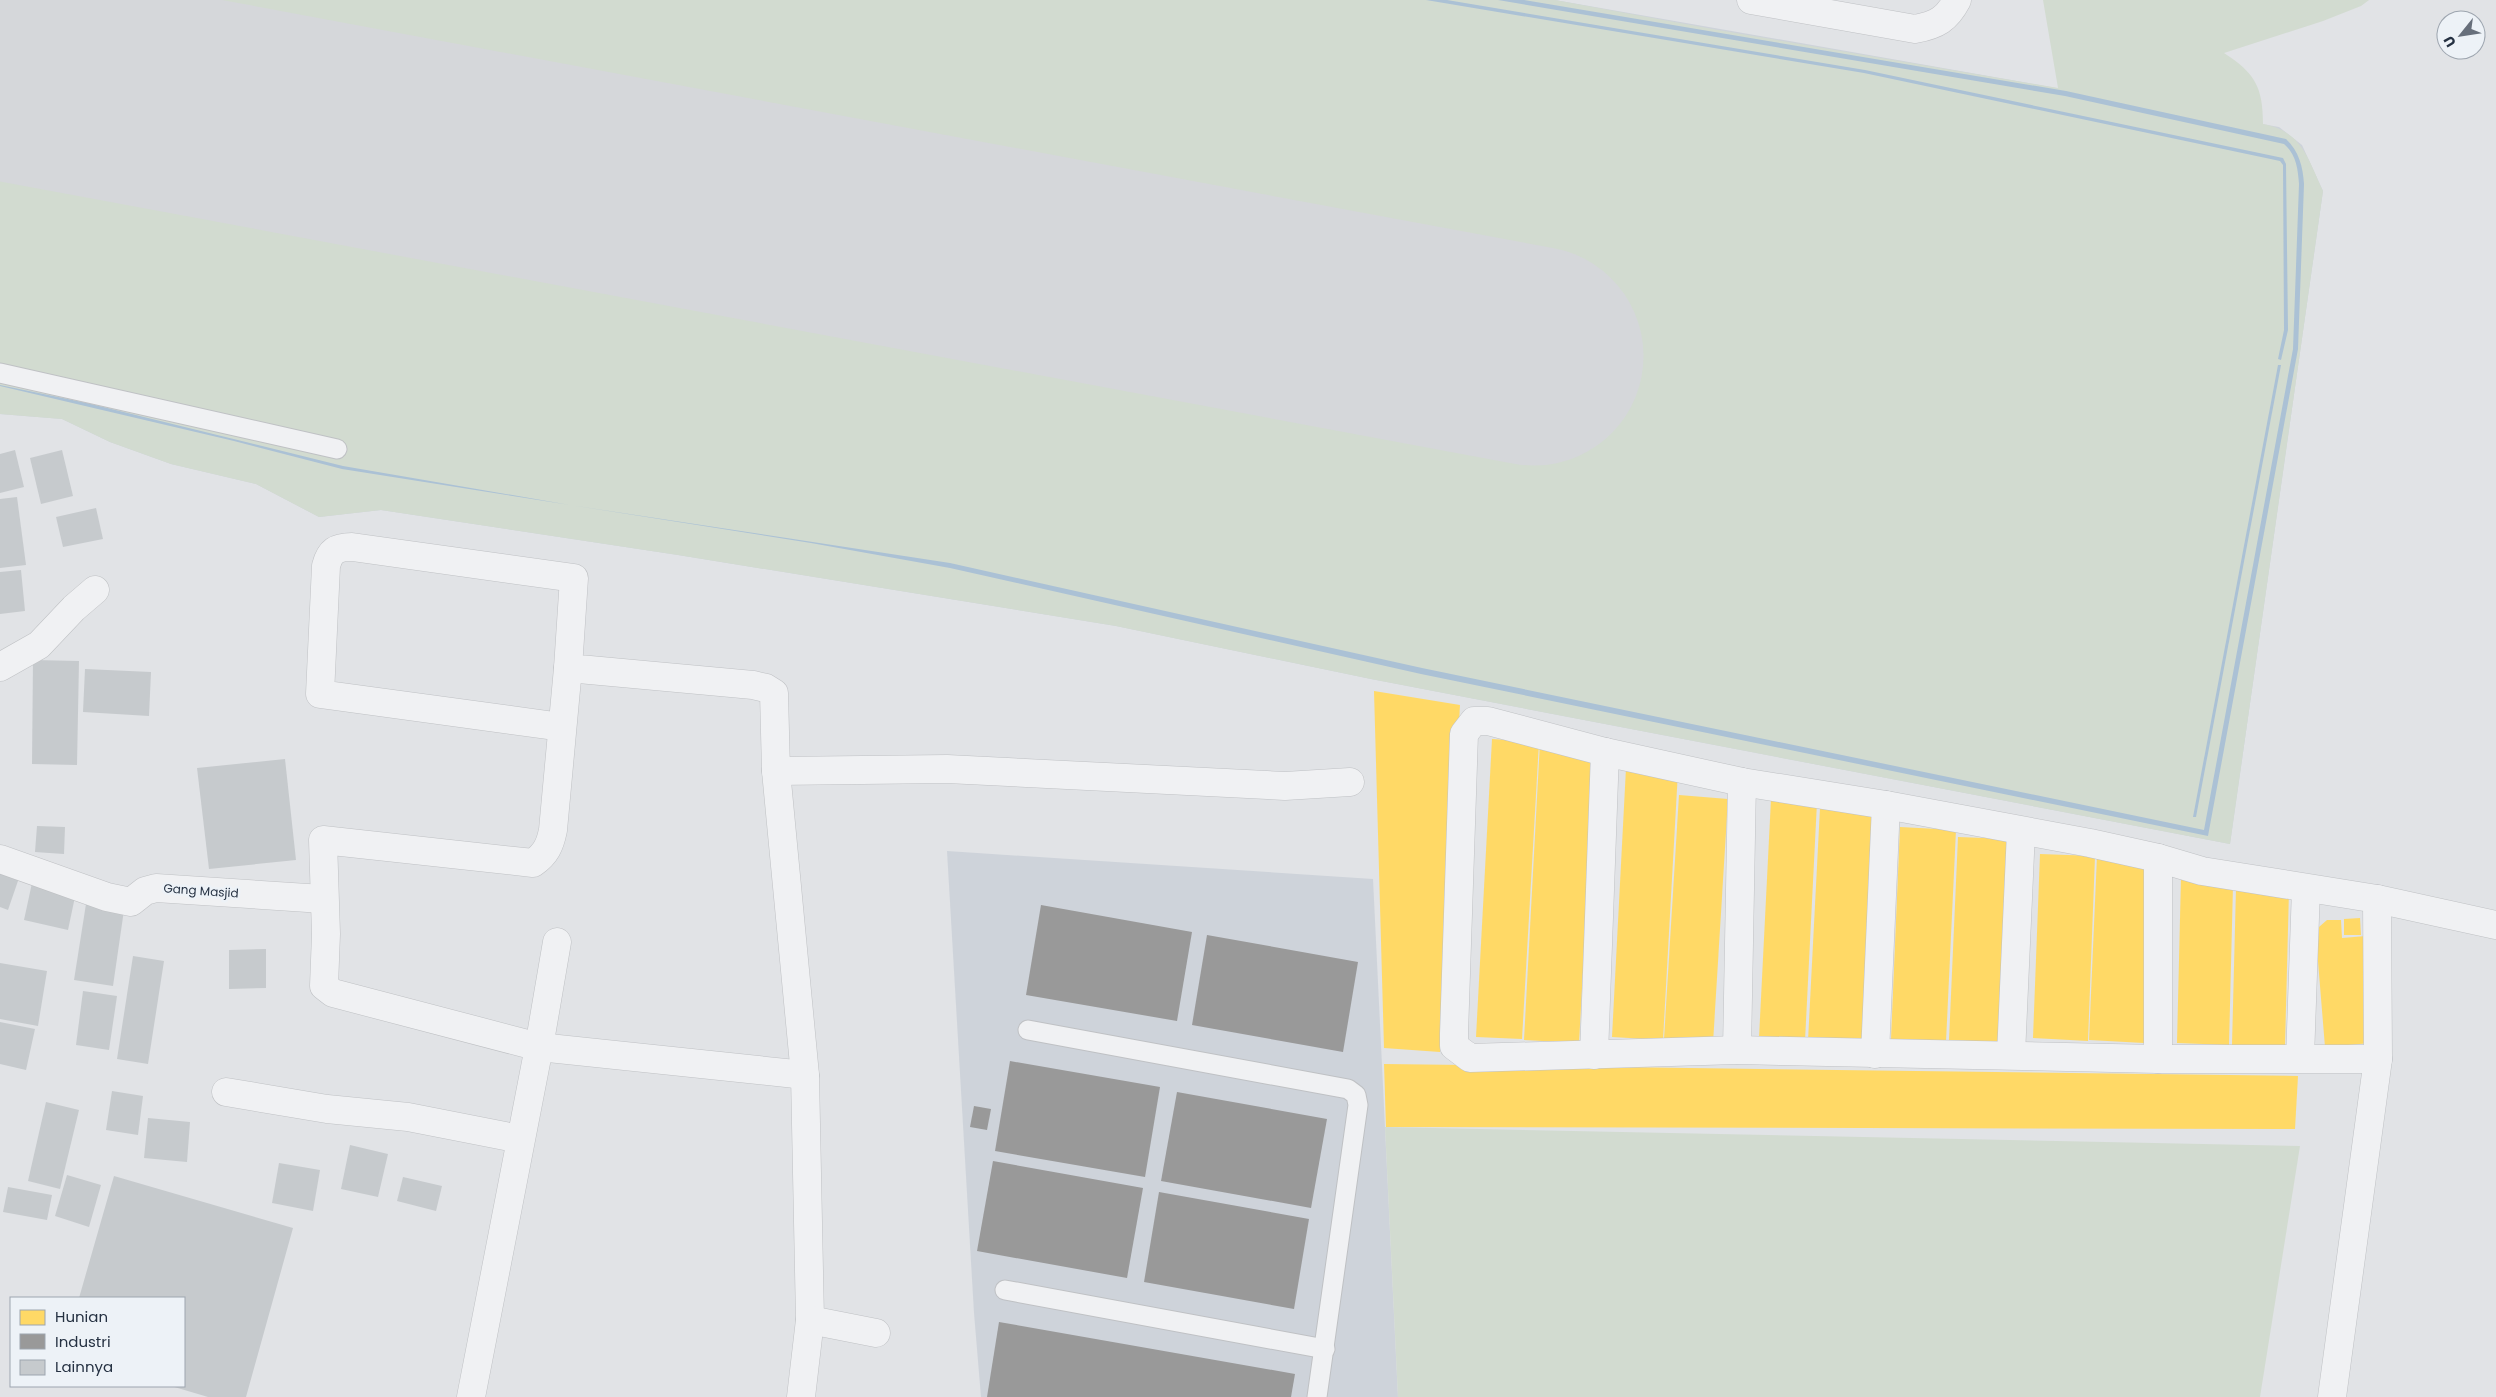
<svg xmlns="http://www.w3.org/2000/svg" width="2496" height="1397" viewBox="0 0 2496 1397" font-family="Poppins,sans-serif">
<style>
.built{fill:#ced3da}
.green{fill:#d2dbd0}
.water{fill:#abc1d5}
.homes{fill:#ffd966}
.industry{fill:#999}
.lines{fill:none;stroke-linecap:round;stroke-linejoin:round}
.runway{stroke:#d5d7da;stroke-width:219}
.building{fill:#c6cacd}
.lane-casing{stroke:#bfc1c4;stroke-width:21}
.street-casing{stroke:#bfc1c4;stroke-width:29}
.lane{stroke:#f0f1f3;stroke-width:19}
.street{stroke:#f0f1f3;stroke-width:28}
.labels{text-anchor:middle;stroke-width:5;stroke-linejoin:round;paint-order:stroke}
.street-label{font-size:12px;fill:#253142;stroke:#edf2f7}
</style>
<rect width="100%" height="100%" fill="#e1e3e6"/>
<g class="built">
<path d="M 0,0 L 1555,0 L 2279,127 L 2302,145 L 2323,191 L 2230,844 L 1371,679 L 1116,626 L 678,555 L 381,510 L 319,517 L 256,484 L 171,464 L 110,442 L 62,419 L 0,414 Z"/>
<path d="M 947,851 L 1373,879 L 1398,1397 L 981,1397 L 974,1313 Z"/>
</g>
<g class="green">
<path d="M 28,0 L 1555,0 L 1718,30 L 2058,88 L 2043,0 L 2369,0 L 2361,6 L 2323,21 L 2224,53 C 2255,73 2263,87 2263,124 C 2302,131 2308,159 2323,191 L 2230,844 L 1371,679 L 1116,626 L 678,555 L 381,510 L 319,517 L 256,484 L 171,464 L 110,442 L 62,419 L 0,414 L 0,144 L 1519,427 L 1548,284 Z"/>
<path d="M 1385,1127 L 2300,1146 L 2260,1397 L 1398,1397 Z"/>
</g>
<g class="water">
<path d="M 1426,0 L 1447,0 L 1865,70 L 2283,158 L 2286,164 L 2288,330 L 2281,360 L 2278,359 L 2284,330 L 2283,165 L 2280,161 L 1864,73 Z"/>
<path d="M 1498,0 L 1524,0 L 2066,91 L 2286,139 C 2299,151 2303,167 2304,184 L 2298,349 L 2208,836 L 1421,674 L 950,568 L 811,543 L 342,469 L 234,441 L 0,386 L 0,385 L 87,403 L 343,466 L 570,505 L 950,563 L 1422,668 L 2204,830 L 2293,349 L 2299,184 C 2298,169 2296,154 2284,144 L 2065,96 Z"/>
<path d="M 2278,365 L 2281,365 L 2196,817 L 2193,817 Z"/>
</g>
<g class="homes">
<path d="M 1374,691 L 1460,705 L 1440,1052 L 1384,1048 Z"/>
<path d="M 1492,739 L 1539,742 L 1522,1039 L 1476,1037 Z"/>
<path d="M 1540,742 L 1595,754 L 1579,1043 L 1524,1040 Z"/>
<path d="M 1626,768 L 1678,771 L 1663,1040 L 1612,1037 Z"/>
<path d="M 1679,795 L 1728,799 L 1713,1043 L 1664,1039 Z"/>
<path d="M 1771,799 L 1817,802 L 1805,1041 L 1759,1038 Z"/>
<path d="M 1820,808 L 1875,811 L 1863,1044 L 1808,1041 Z"/>
<path d="M 1900,827 L 1956,830 L 1946,1042 L 1891,1039 Z"/>
<path d="M 1958,837 L 2010,839 L 2001,1043 L 1949,1040 Z"/>
<path d="M 2040,854 L 2095,856 L 2088,1041 L 2033,1038 Z"/>
<path d="M 2097,856 L 2151,859 L 2144,1043 L 2089,1040 Z"/>
<path d="M 2181,877 L 2233,885 L 2229,1045 L 2177,1043 Z"/>
<path d="M 2236,888 L 2289,890 L 2285,1046 L 2232,1045 Z"/>
<path d="M 2360,918 L 2361,935 L 2344,935 L 2344,919 Z"/>
<path d="M 2327,920 L 2341,920 L 2342,938 L 2366,936 L 2371,1043 L 2325,1047 L 2316,937 L 2319,927 Z"/>
<path d="M 1384,1064 L 2298,1076 L 2295,1129 L 1386,1127 Z"/>
</g>
<g class="industry">
<path d="M 1041,905 L 1192,932 L 1177,1021 L 1026,995 Z"/>
<path d="M 1207,935 L 1358,962 L 1343,1052 L 1192,1025 Z"/>
<path d="M 1010,1061 L 1160,1087 L 1145,1177 L 995,1151 Z"/>
<path d="M 1177,1092 L 1327,1119 L 1311,1208 L 1161,1181 Z"/>
<path d="M 974,1106 L 991,1109 L 987,1130 L 970,1127 Z"/>
<path d="M 993,1161 L 1143,1188 L 1127,1278 L 977,1251 Z"/>
<path d="M 1159,1192 L 1309,1219 L 1294,1309 L 1144,1282 Z"/>
<path d="M 999,1322 L 1295,1374 L 1291,1397 L 987,1397 Z"/>
</g>
<g class="lines">
<path class="runway" d="M 0,70 L 1534,356"/>
</g>
<g class="building">
<path d="M 15,450 L 24,487 L 0,493 L 0,454 Z"/>
<path d="M 62,450 L 73,496 L 41,504 L 30,458 Z"/>
<path d="M 17,497 L 26,565 L 0,568 L 0,499 Z"/>
<path d="M 96,508 L 103,539 L 63,547 L 56,517 Z"/>
<path d="M 21,570 L 25,611 L 0,614 L 0,572 Z"/>
<path d="M 33,660 L 79,661 L 77,765 L 32,764 Z"/>
<path d="M 85,669 L 151,672 L 149,716 L 83,712 Z"/>
<path d="M 285,759 L 296,860 L 209,869 L 197,768 Z"/>
<path d="M 37,826 L 65,827 L 64,854 L 35,852 Z"/>
<path d="M 0,868 L 20,875 L 8,910 L 0,907 Z"/>
<path d="M 32,883 L 76,892 L 68,930 L 24,920 Z"/>
<path d="M 86,904 L 124,910 L 113,986 L 74,980 Z"/>
<path d="M 266,949 L 266,988 L 229,989 L 229,950 Z"/>
<path d="M 133,956 L 164,961 L 148,1064 L 117,1059 Z"/>
<path d="M 0,963 L 47,971 L 38,1026 L 0,1019 Z"/>
<path d="M 83,991 L 117,996 L 109,1050 L 76,1045 Z"/>
<path d="M 0,1022 L 35,1029 L 26,1070 L 0,1064 Z"/>
<path d="M 112,1091 L 143,1096 L 138,1135 L 106,1130 Z"/>
<path d="M 46,1102 L 79,1110 L 60,1189 L 28,1181 Z"/>
<path d="M 148,1118 L 190,1122 L 187,1162 L 144,1158 Z"/>
<path d="M 350,1145 L 388,1154 L 378,1197 L 341,1189 Z"/>
<path d="M 279,1163 L 320,1170 L 313,1211 L 272,1203 Z"/>
<path d="M 67,1175 L 101,1185 L 89,1227 L 55,1216 Z"/>
<path d="M 114,1176 L 293,1228 L 246,1397 L 208,1397 L 171,1386 L 184,1386 L 184,1298 L 79,1298 Z"/>
<path d="M 403,1177 L 442,1186 L 436,1211 L 397,1201 Z"/>
<path d="M 8,1187 L 52,1195 L 47,1220 L 3,1212 Z"/>
</g>
<g class="lines">
<g class="lane-casing">
<g id="lane">
<path d="M 0,373 L 337,449"/>
<path d="M 1028,1030 L 1348,1089 L 1356,1095 L 1358,1105 L 1317,1397"/>
<path d="M 1005,1290 L 1325,1349"/>
</g>
</g>
<g class="street-casing">
<g id="street">
<path d="M 1751,0 L 1915,29 C 1937,25 1947,19 1957,0"/>
<path d="M 0,667 L 39,645 L 74,608 L 95,590"/>
<path d="M 568,668 L 553,830 C 550,845 546,854 533,863 L 323,840 L 326,934 L 324,986 L 333,993 L 539,1047 L 805,1075"/>
<path d="M 562,727 L 320,694 L 326,566 C 330,551 336,547 352,547 L 574,578 L 568,668 L 753,685 L 766,688 L 774,693 L 776,771 L 805,1075 L 810,1320 L 801,1397"/>
<path d="M 776,771 L 947,769 L 1285,786 L 1350,782"/>
<path d="M 2158,858 L 2158,1059"/>
<path d="M 0,859 L 107,897 L 131,902 L 145,891 L 156,888 L 323,899"/>
<path d="M 1737,1050 L 1742,782"/>
<path d="M 1875,1054 L 1886,805"/>
<path d="M 1594,1055 L 1605,752"/>
<path d="M 2011,1055 L 2021,831"/>
<path d="M 2300,1058 L 2306,889"/>
<path d="M 2378,1059 L 2158,1059 L 1737,1050 L 1470,1058 L 1454,1046 L 1454,1034 L 1464,734 L 1474,721 L 1488,721 L 1605,752 L 1742,782 L 1886,805 L 2090,843 L 2158,858 L 2202,871 L 2377,899 L 2496,925"/>
<path d="M 226,1092 L 327,1109 L 408,1117 L 520,1139"/>
<path d="M 810,1320 L 876,1333"/>
<path d="M 471,1397 L 539,1047 L 557,942"/>
<path d="M 2332,1397 L 2378,1059 L 2377,899"/>
</g>
</g>
<use href="#lane" class="lane"/>
<use href="#street" class="street"/>
</g>
<g class="labels">
<g class="street-label">
<text transform="translate(201 891) rotate(4)" y="4">Gang Masjid</text>
</g>
</g>
<rect x="10" y="1297" width="175" height="90" fill="#edf2f7" stroke="#9da5af"/>
<rect x="20" y="1310" width="25" height="15" fill="#ffd966" stroke="#9da5af"/>
<text x="55" y="1322" font-size="15" fill="#253142">Hunian</text>
<rect x="20" y="1334" width="25" height="15" fill="#999999" stroke="#9da5af"/>
<text x="55" y="1347" font-size="15" fill="#253142">Industri</text>
<rect x="20" y="1360" width="25" height="15" fill="#c6cacd" stroke="#9da5af"/>
<text x="55" y="1372" font-size="15" fill="#253142">Lainnya</text>
<g transform="translate(2461 35) rotate(240)"><circle r="24" fill="#edf2f7" stroke="#9da5af"/>
<path d="M0-4L9 19L0 12L-9 19Z" fill="#676f7b"/>
<text y="-8" font-size="14" font-weight="bold" text-anchor="middle" fill="#253142">U</text>
</g>
</svg>
